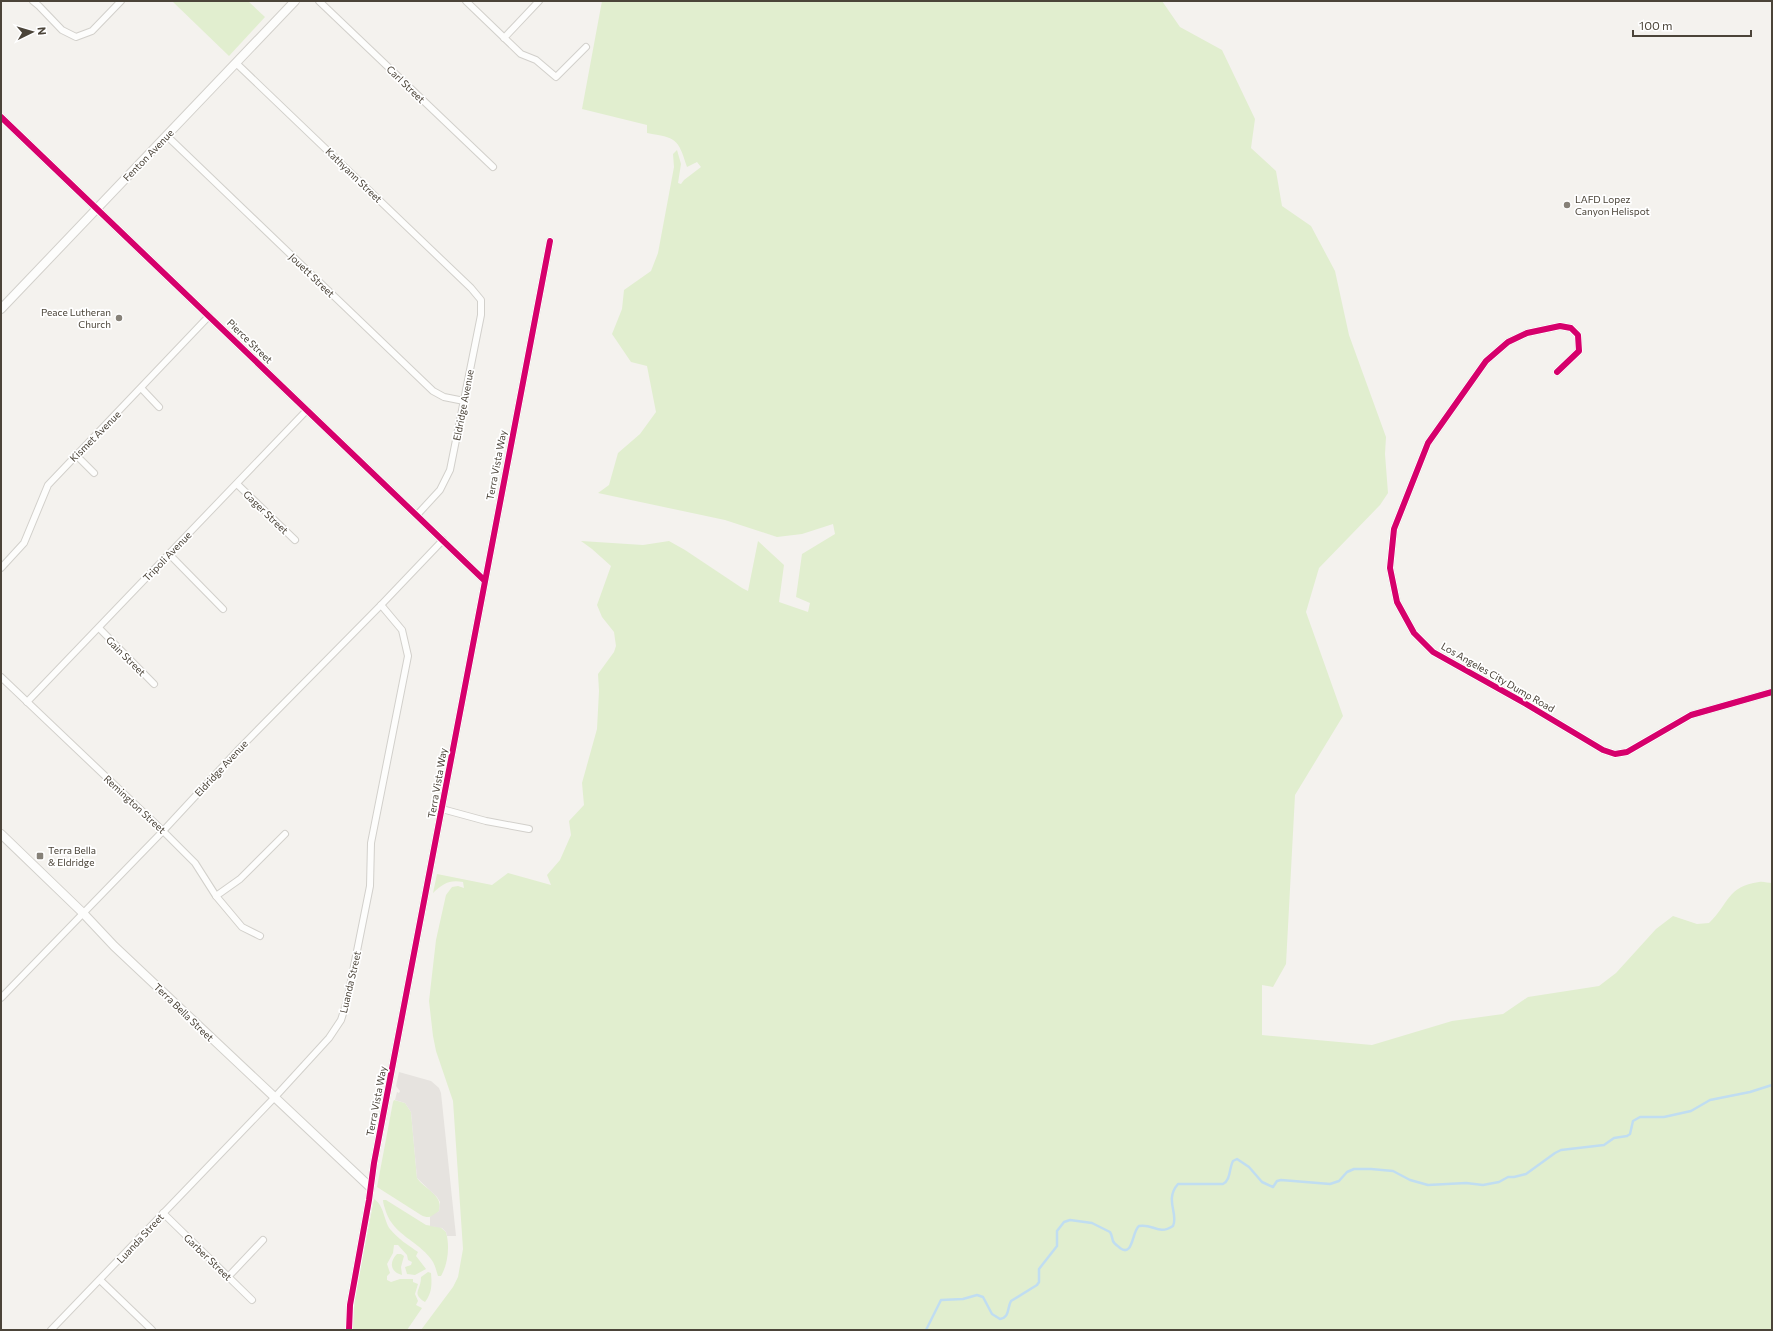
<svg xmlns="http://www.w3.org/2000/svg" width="1773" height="1331" viewBox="0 0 1773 1331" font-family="Commissioner,sans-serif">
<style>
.green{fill:#e1eecf}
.parking{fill:#e6e3df}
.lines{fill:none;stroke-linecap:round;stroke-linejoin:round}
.stream{stroke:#c0ddf1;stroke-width:2.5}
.minor-casing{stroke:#d2d0cb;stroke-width:8}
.tertiary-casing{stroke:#d2d0cb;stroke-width:10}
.minor{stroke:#fdfdfc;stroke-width:6}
.tertiary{stroke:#fdfdfc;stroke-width:8}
.cycleway-casing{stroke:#fff;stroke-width:8}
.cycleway{stroke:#d6006c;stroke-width:6}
.poi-dot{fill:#868178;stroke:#fff;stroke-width:1.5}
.labels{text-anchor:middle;stroke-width:3.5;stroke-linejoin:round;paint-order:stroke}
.street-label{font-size:10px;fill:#4b4439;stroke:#fff}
.poi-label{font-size:10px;fill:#4b4439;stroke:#fff;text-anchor:start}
</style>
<rect width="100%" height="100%" fill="#f4f2ee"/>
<g class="green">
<path d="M 172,1 L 248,1 L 265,17 L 229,56 Z"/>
<path d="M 602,1 L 1162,1 L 1180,27 L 1222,50 L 1255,119 L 1251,148 L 1276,171 L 1282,206 L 1311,226 L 1335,271 L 1349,335 L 1386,437 L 1385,454 L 1388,493 L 1380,505 L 1319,568 L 1306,612 L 1343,716 L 1295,795 L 1286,964 L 1273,987 L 1262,985 L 1262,1035 L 1372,1045 L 1452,1021 L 1503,1014 L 1528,997 L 1599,986 L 1616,973 L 1656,929 L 1673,916 L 1697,924 L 1709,923 C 1729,904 1727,886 1759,882 C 1763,881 1768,883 1772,883 L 1772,1330 L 421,1330 L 453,1287 L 458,1277 L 463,1249 L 453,1101 L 436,1051 L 433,1036 L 429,1001 L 436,940 L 446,895 L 452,887 L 458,886 L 464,888 L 463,882 C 450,879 442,884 433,893 L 437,874 L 492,885 L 508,873 L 551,885 L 547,875 L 560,860 L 571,835 L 569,821 L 584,805 L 582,783 L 597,729 L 599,691 L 598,674 L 614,652 L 616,646 L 614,632 L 602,617 L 597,605 L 611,566 L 592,549 L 581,541 L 643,545 L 669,541 L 685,550 L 742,588 L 748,591 L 758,541 L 784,565 L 779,602 L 808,612 L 810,603 L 796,597 L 802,554 L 835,534 L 833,524 L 802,534 L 777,537 L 725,520 L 598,493 L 609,485 L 618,453 L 640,434 L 656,412 L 647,366 L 631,362 L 612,334 L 622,309 L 624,290 L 651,271 L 658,253 L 674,167 L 673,154 L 677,150 L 681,164 L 678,183 L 681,184 L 684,180 L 701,167 L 697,162 L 687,167 C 678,138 676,138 647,133 L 647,125 L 582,109 Z"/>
<path d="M 394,1100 L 405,1103 L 411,1112 L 417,1178 C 424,1189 444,1195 439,1211 C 434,1217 428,1219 421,1215 L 377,1187 L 393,1102 Z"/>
<path d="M 374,1199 C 384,1205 384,1221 390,1229 C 398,1239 408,1245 418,1252 L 416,1256 L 426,1269 L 415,1275 L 407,1274 L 405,1267 L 411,1265 L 412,1262 L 408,1260 L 407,1255 L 398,1245 L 394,1245 L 393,1253 L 387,1264 L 390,1273 L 387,1276 L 387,1280 L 391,1282 L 400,1279 L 413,1279 L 413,1282 L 418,1284 L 415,1294 L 418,1301 L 416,1305 L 422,1308 L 407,1330 L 352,1330 L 355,1297 Z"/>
<path d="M 383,1200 L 386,1200 L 426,1225 L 440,1227 L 446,1232 C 450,1246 448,1264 441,1276 L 438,1276 C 436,1270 435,1264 431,1259 C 418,1241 394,1235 386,1212 C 385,1208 383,1204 383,1200 Z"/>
<path d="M 397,1254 L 401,1254 L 404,1256 L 401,1267 L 402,1275 C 390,1272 389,1262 397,1254 Z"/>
<path d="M 428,1272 L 431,1273 C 432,1285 432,1293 425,1302 C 411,1293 421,1291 421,1277 Z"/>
</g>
<path class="parking" d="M 399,1072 L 431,1081 L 439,1088 L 441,1093 L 456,1236 L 447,1236 L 446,1232 L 442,1228 L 430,1226 L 430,1217 L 439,1211 L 440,1202 L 437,1197 L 417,1178 L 411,1112 L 405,1103 L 395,1100 L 397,1092 L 399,1093 L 400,1091 L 396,1086 Z"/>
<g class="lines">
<path class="stream" d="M 926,1330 L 941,1300 L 963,1299 L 977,1295 L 983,1297 L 992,1314 L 1000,1319 C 1010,1317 1007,1308 1011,1301 L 1037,1285 L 1039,1282 L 1039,1269 L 1057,1246 L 1057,1231 L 1064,1222 L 1070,1220 L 1092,1223 L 1110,1232 C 1112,1235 1112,1238 1113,1241 C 1114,1244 1118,1246 1120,1248 C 1133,1258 1132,1231 1139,1226 C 1153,1223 1158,1236 1173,1226 C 1179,1214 1164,1200 1178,1184 L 1223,1184 C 1231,1180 1229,1168 1233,1161 L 1237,1159 L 1249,1167 L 1262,1182 L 1273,1187 L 1277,1181 L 1281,1180 L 1330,1184 L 1339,1181 L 1347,1172 L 1354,1169 L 1371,1169 L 1393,1171 L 1410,1180 L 1428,1185 L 1466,1183 L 1483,1185 L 1499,1182 L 1508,1177 L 1514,1177 L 1526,1174 L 1555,1153 L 1561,1150 L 1604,1145 L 1614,1138 L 1627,1136 L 1630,1134 L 1633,1121 L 1640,1117 L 1664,1117 L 1691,1111 L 1710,1100 L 1750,1092 L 1772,1085"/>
<g class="minor-casing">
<g id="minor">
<path d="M 33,1 L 39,6 L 62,30 L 76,37 L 92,31 L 121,1"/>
<path d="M 319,1 L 493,167"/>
<path d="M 466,1 L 521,54 L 536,60 L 556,77 L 586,47"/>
<path d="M 504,38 L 539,1"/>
<path d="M 236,63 L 471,288 L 481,300 L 481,315 L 450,470 L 440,490 L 417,515"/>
<path d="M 1,117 L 484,580"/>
<path d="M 167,136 L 433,391 L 444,397 L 464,401"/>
<path d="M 1557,372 L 1579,351 L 1578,335 L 1571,328 L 1560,326 L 1527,333 L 1508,342 L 1486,361 L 1428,443 L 1394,529 L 1390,568 L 1397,602 L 1414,633 L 1433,652 L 1526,704 L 1603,750 L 1615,754 L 1627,752 L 1691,715 L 1772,692"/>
<path d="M 142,389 L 159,407"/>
<path d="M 76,455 L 94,473"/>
<path d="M 237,484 L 295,540"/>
<path d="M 169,554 L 223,609"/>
<path d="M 1,568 L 24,543 L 48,485 L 209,316"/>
<path d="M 99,628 L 154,684"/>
<path d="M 1,677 L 163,831 L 195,863 L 216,896 L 242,927 L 260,936"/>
<path d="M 27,702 L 307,410"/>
<path d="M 442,809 L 486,821 L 529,829"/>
<path d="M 216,896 L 240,879 L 285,834"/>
<path d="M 1,998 L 163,831 L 239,749 L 381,605 L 443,540"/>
<path d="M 163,1213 L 252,1300"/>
<path d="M 228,1277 L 263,1240"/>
<path d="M 100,1280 L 152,1330"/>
<path d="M 51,1330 L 275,1097 L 329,1038 L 341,1020 L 347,1001 L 370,886 L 371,843 L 408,656 L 402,630 L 381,605"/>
<path d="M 349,1330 L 350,1305 L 369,1200 L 374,1163 L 550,241"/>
</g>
</g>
<g class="tertiary-casing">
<g id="tertiary">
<path d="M 1,309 L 295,1"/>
<path d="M 1,834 L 83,913 L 114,946 L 370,1187"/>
</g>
</g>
<use href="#minor" class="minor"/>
<use href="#tertiary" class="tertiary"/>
<g class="cycleway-casing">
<g id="cycleway">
<path d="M 1,117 L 484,580"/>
<path d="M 1557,372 L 1579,351 L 1578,335 L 1571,328 L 1560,326 L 1527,333 L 1508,342 L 1486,361 L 1428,443 L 1394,529 L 1390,568 L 1397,602 L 1414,633 L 1433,652 L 1526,704 L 1603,750 L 1615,754 L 1627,752 L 1691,715 L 1772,692"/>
<path d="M 349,1330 L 350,1305 L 369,1200 L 374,1163 L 550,241"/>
</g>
</g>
<use href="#cycleway" class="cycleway"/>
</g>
<g class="poi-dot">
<circle cx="1567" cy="205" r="4"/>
<circle cx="119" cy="318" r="4"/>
<rect x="36" y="852" width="8" height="8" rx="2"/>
</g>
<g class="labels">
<g class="street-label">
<text transform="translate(406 84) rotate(44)" y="4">Carl Street</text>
<text transform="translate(148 155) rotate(-46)" y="4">Fenton Avenue</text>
<text transform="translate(354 175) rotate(44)" y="4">Kathyann Street</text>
<text transform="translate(312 275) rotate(44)" y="4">Jouett Street</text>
<text transform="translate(250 341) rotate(44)" y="4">Pierce Street</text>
<text transform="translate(463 405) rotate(-79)" y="4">Eldridge Avenue</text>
<text transform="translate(95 436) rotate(-45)" y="4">Kismet Avenue</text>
<text transform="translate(496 465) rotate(-79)" y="4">Terra Vista Way</text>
<text transform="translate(266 512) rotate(44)" y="4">Gager Street</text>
<text transform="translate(167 556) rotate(-46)" y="4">Tripoli Avenue</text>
<text transform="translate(126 656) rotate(45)" y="4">Gain Street</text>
<text transform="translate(1498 677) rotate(30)" y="4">Los Angeles City Dump Road</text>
<text transform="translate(221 768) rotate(-47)" y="4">Eldridge Avenue</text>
<text transform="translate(437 783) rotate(-80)" y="4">Terra Vista Way</text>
<text transform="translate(135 804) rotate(43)" y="4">Remington Street</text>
<text transform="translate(350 982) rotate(-77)" y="4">Luanda Street</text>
<text transform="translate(184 1012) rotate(44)" y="4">Terra Bella Street</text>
<text transform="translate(376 1101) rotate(-79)" y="4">Terra Vista Way</text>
<text transform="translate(140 1238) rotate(-47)" y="4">Luanda Street</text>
<text transform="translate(208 1257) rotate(44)" y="4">Garber Street</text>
</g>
<g class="poi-label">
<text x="1575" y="203">LAFD Lopez<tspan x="1575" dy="12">Canyon Helispot</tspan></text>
<text x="111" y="316" text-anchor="end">Peace Lutheran<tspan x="111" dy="12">Church</tspan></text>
<text x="48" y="854">Terra Bella<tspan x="48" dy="12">&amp; Eldridge</tspan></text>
</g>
</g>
<rect width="1773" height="1331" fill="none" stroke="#4b4439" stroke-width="4"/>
<g transform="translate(32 32) rotate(85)" stroke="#ffffff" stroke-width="3" paint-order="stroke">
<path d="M0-3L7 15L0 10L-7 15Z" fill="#4b4439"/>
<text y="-6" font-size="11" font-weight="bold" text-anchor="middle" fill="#4b4439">N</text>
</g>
<path d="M1633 30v6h118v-6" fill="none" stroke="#4b4439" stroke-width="2"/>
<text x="1639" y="30" font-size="12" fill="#4b4439" stroke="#ffffff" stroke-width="3" paint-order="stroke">100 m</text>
</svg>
